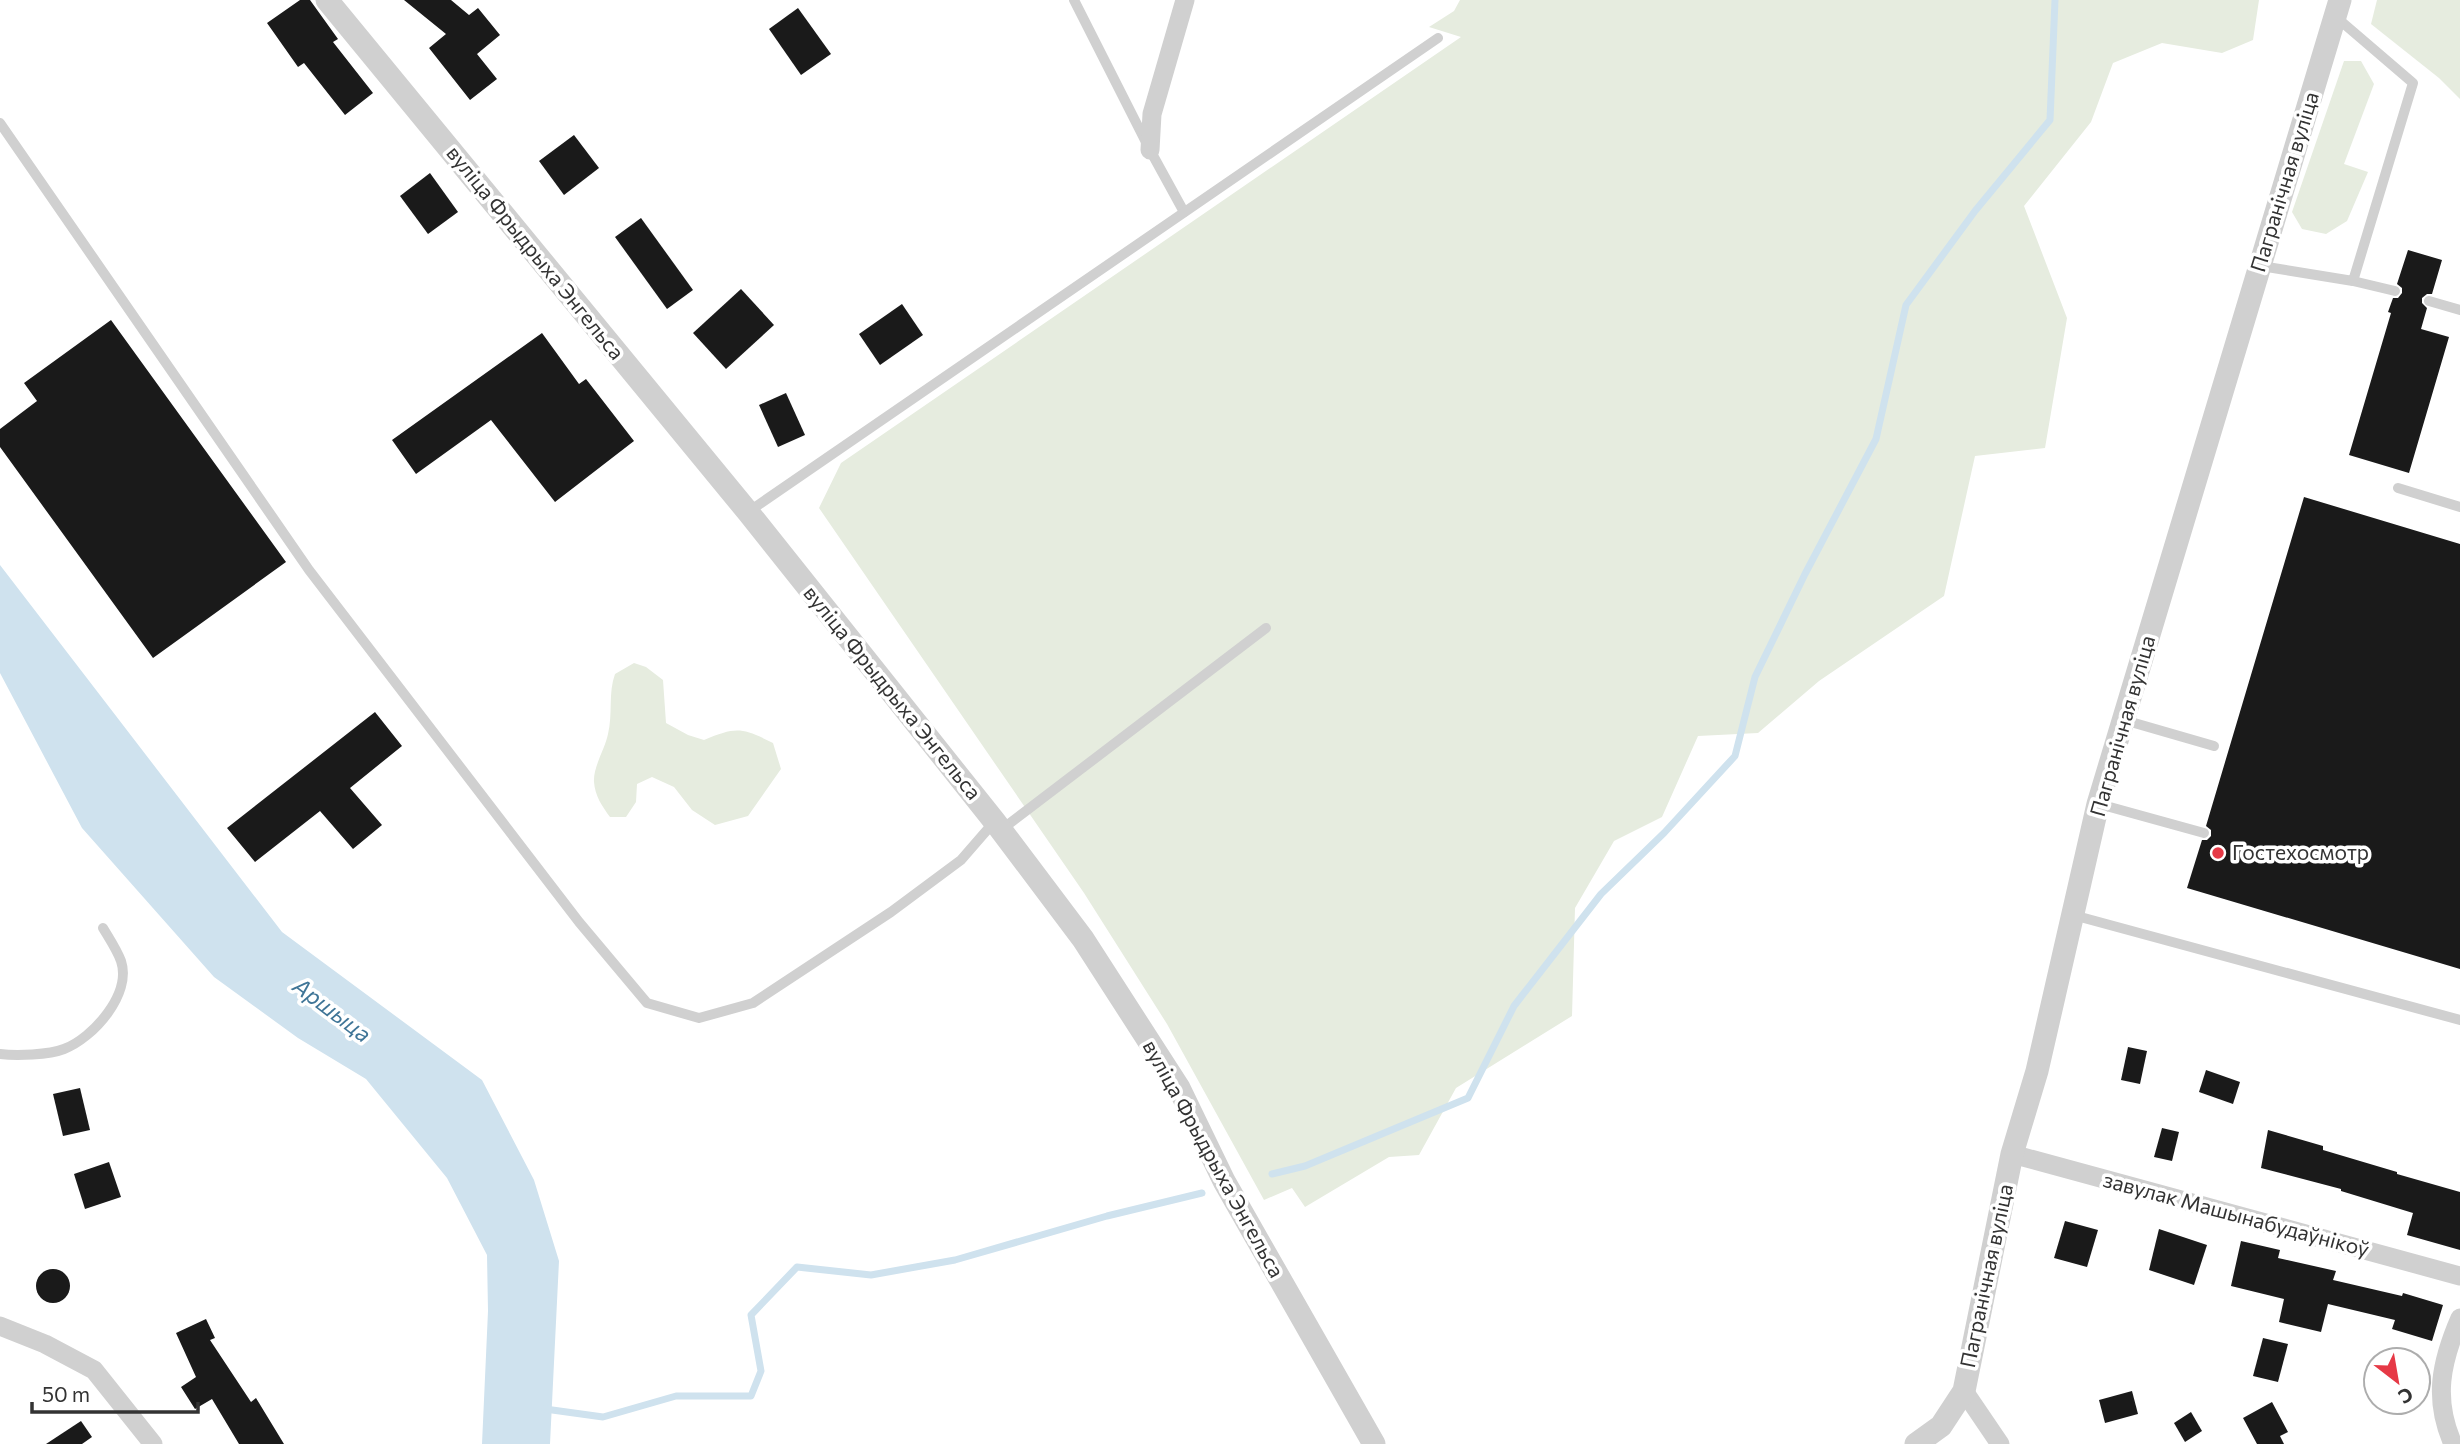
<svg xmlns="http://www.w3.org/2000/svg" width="2460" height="1444" viewBox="0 0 2460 1444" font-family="Commissioner,sans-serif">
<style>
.green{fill:#e6ecdf}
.water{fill:#cfe2ee}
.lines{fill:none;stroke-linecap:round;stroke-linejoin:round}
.stream{stroke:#cfe2ee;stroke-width:7}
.building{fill:#1a1a1a}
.service{stroke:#d0d0d0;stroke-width:10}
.minor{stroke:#d0d0d0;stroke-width:19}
.tertiary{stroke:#d0d0d0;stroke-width:23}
.poi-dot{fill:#e63946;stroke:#fff;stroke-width:2.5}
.labels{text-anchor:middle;stroke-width:7;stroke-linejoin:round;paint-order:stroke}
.street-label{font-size:21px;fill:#333;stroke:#fff}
.poi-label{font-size:21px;fill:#333;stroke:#fff;text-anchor:start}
.water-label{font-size:23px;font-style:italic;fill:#3f7597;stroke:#fff}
</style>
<rect width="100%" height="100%" fill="#fff"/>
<g class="green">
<path d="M 1460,0 L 2259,0 L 2253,40 L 2222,53 L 2162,43 L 2113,63 L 2091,122 L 2024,206 L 2067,318 L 2045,448 L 1975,456 L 1944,596 L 1819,681 L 1758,733 L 1698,736 L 1662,817 L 1614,841 L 1575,908 L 1572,1016 L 1456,1088 L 1419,1155 L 1389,1157 L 1305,1207 L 1292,1188 L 1264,1200 L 1167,1024 L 1084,893 L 819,508 L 841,463 L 1461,37 L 1429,27 L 1454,11 Z"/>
<path d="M 2377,0 L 2460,0 L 2460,99 L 2439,78 L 2371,24 Z"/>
<path d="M 2344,61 L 2361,61 L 2374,84 L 2344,164 L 2368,172 L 2347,221 L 2326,234 L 2302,229 L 2292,212 Z"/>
<path d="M 634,663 L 646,667 L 663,680 L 666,723 L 688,735 L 704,740 C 736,727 741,727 773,743 L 781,769 L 748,816 L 715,825 L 692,810 L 674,787 L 652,777 L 637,784 L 636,802 L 626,817 L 610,817 C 602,806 595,796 594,782 C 593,767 605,749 608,734 C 613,714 608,693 615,674 Z"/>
</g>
<path class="water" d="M 0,565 L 282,932 L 482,1080 L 534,1180 L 559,1261 L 550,1444 L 482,1444 L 488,1311 L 487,1255 L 447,1178 L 366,1079 L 298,1038 L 214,977 L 82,828 L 0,673 Z"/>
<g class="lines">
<g class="stream">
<path d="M 1272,1174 L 1305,1166 L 1468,1098 L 1514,1006 L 1601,894 L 1664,833 L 1735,756 L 1755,677 L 1805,574 L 1876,439 L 1906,305 L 1975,211 L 2050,120 L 2055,0"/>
<path d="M 545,1409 L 603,1417 L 676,1396 L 751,1396 L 761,1371 L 751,1315 L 797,1267 L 871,1275 L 955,1260 L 1107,1216 L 1202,1193"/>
</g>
</g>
<g class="building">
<path d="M 300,0 L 310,0 L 338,39 L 333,42 L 373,93 L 345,115 L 304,63 L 298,67 L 267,23 Z"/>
<path d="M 404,0 L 451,0 L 469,15 L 478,8 L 500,35 L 477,54 L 497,79 L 470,100 L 429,48 L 446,34 Z"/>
<path d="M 798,8 L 831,54 L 801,75 L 769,29 Z"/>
<path d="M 574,135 L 599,168 L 564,195 L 539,161 Z"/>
<path d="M 430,173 L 458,212 L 428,234 L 400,196 Z"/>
<path d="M 641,218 L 693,290 L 667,309 L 615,237 Z"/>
<path d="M 2408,250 L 2442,260 L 2432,294 L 2427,294 L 2422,298 L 2422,303 L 2427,308 L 2421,329 L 2449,337 L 2409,473 L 2349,455 L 2391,313 L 2388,312 L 2393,298 L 2398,298 L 2402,293 L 2402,288 L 2397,284 Z"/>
<path d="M 741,289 L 774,325 L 726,369 L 693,333 Z"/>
<path d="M 902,304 L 923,335 L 880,365 L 859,334 Z"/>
<path d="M 111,320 L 286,562 L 153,658 L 0,447 L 0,429 L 37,401 L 24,383 Z"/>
<path d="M 542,333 L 579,384 L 586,379 L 634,441 L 555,502 L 491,420 L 416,474 L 392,440 Z"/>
<path d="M 786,393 L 805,435 L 778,447 L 759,405 Z"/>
<path d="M 2304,497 L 2460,544 L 2460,969 L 2187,888 L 2202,840 L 2207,840 L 2211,836 L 2211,830 L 2206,826 Z"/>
<path d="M 375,712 L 402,746 L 350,788 L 382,825 L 353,849 L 320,811 L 255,862 L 227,828 Z"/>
<path d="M 2128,1047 L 2147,1051 L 2140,1084 L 2121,1080 Z"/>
<path d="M 2206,1070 L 2240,1082 L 2233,1104 L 2199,1092 Z"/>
<path d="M 80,1088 L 90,1130 L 63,1136 L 53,1094 Z"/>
<path d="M 2162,1128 L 2179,1132 L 2172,1161 L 2154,1157 Z"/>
<path d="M 2268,1130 L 2323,1146 L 2323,1150 L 2397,1172 L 2397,1174 L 2460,1192 L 2460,1250 L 2407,1235 L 2413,1213 L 2341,1191 L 2341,1189 L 2261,1168 Z"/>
<path d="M 109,1162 L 121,1197 L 85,1209 L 74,1174 Z"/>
<path d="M 2065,1221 L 2098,1230 L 2087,1267 L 2054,1258 Z"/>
<path d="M 2159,1229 L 2207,1245 L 2194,1285 L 2149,1270 Z"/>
<path d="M 2241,1241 L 2280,1250 L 2278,1258 L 2336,1271 L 2333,1280 L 2402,1296 L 2403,1293 L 2443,1305 L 2432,1341 L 2392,1329 L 2395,1320 L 2328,1304 L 2321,1332 L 2279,1322 L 2284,1299 L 2231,1286 Z"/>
<circle cx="53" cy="1286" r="17"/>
<path d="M 206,1319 L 215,1338 L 210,1340 L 251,1402 L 256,1398 L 284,1444 L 239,1444 L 212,1399 L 195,1409 L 181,1387 L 196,1377 L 176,1333 Z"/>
<path d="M 2263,1338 L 2288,1344 L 2278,1382 L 2253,1376 Z"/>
<path d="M 2132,1391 L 2138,1414 L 2105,1423 L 2099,1400 Z"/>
<path d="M 2272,1402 L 2288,1432 L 2280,1436 L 2284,1444 L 2257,1444 L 2243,1418 Z"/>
<path d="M 2191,1412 L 2202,1431 L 2185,1442 L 2174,1423 Z"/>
<path d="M 81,1421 L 92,1437 L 82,1444 L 46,1444 Z"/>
</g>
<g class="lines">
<g class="service">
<path d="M 1074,0 L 1150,150 L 1184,212"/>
<path d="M 0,123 L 309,570 L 579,922 L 647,1003 L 699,1018 L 753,1003 L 891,912 L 961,860 L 994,822"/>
<path d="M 2261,266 L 2353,281 L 2413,83 L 2336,17"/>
<path d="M 2353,281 L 2395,291"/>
<path d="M 2429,301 L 2460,310"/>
<path d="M 2398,488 L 2460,507"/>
<path d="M 748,512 L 1438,38"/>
<path d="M 2124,720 L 2214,746"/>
<path d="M 2099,804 L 2204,833"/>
<path d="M 1001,830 L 1266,628"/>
<path d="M 2073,915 L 2460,1020"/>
<path d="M 0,1054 C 16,1056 49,1055 64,1049 C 93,1038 132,994 121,961 C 117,950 109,938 103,928"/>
</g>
<g class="minor">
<path d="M 1150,150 L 1152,114 L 1185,0"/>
<path d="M 2012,1154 L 2460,1276"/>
<path d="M 0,1326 L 45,1344 L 94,1370 L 153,1444"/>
<path d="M 1964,1391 L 2000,1444"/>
<path d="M 2453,1444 C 2433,1399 2441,1362 2460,1318"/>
</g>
<g class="tertiary">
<path d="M 327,0 L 748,512 L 995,822 L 1083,939 L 1179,1088 L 1224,1181 L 1374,1444"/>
<path d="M 1916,1444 L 1941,1426 L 1964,1391 L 2012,1154 L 2037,1071 L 2098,804 L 2340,0"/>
</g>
</g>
<circle class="poi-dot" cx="2218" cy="853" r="7"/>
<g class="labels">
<g class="street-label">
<text transform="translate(2285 182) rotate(-73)" y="7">Пагранічная вуліца</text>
<text transform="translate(535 253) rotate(51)" y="7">вуліца Фрыдрыха Энгельса</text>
<text transform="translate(892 693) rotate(51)" y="7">вуліца Фрыдрыха Энгельса</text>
<text transform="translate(2123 726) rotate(-74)" y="7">Пагранічная вуліца</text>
<text transform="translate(1213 1159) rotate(61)" y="7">вуліца Фрыдрыха Энгельса</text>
<text transform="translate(2236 1215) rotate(15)" y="7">завулак Машынабудаўнікоў</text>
<text transform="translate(1987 1276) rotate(-78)" y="7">Пагранічная вуліца</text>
</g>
<g class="poi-label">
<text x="2232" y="860">Гостехосмотр</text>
</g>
<g class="water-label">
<text transform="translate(332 1010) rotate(37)" y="8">Аршыца</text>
</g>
</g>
<g transform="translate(2397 1381) rotate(149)"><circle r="33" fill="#ffffff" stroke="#adadad" stroke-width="2"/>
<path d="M0-5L12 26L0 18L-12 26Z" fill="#e63946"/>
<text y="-10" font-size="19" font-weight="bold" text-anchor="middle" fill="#333333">С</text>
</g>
<path d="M32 1402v10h166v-10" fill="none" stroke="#333333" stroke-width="3.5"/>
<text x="42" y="1402" font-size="21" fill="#333333" stroke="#ffffff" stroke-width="5" paint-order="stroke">50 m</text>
</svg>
